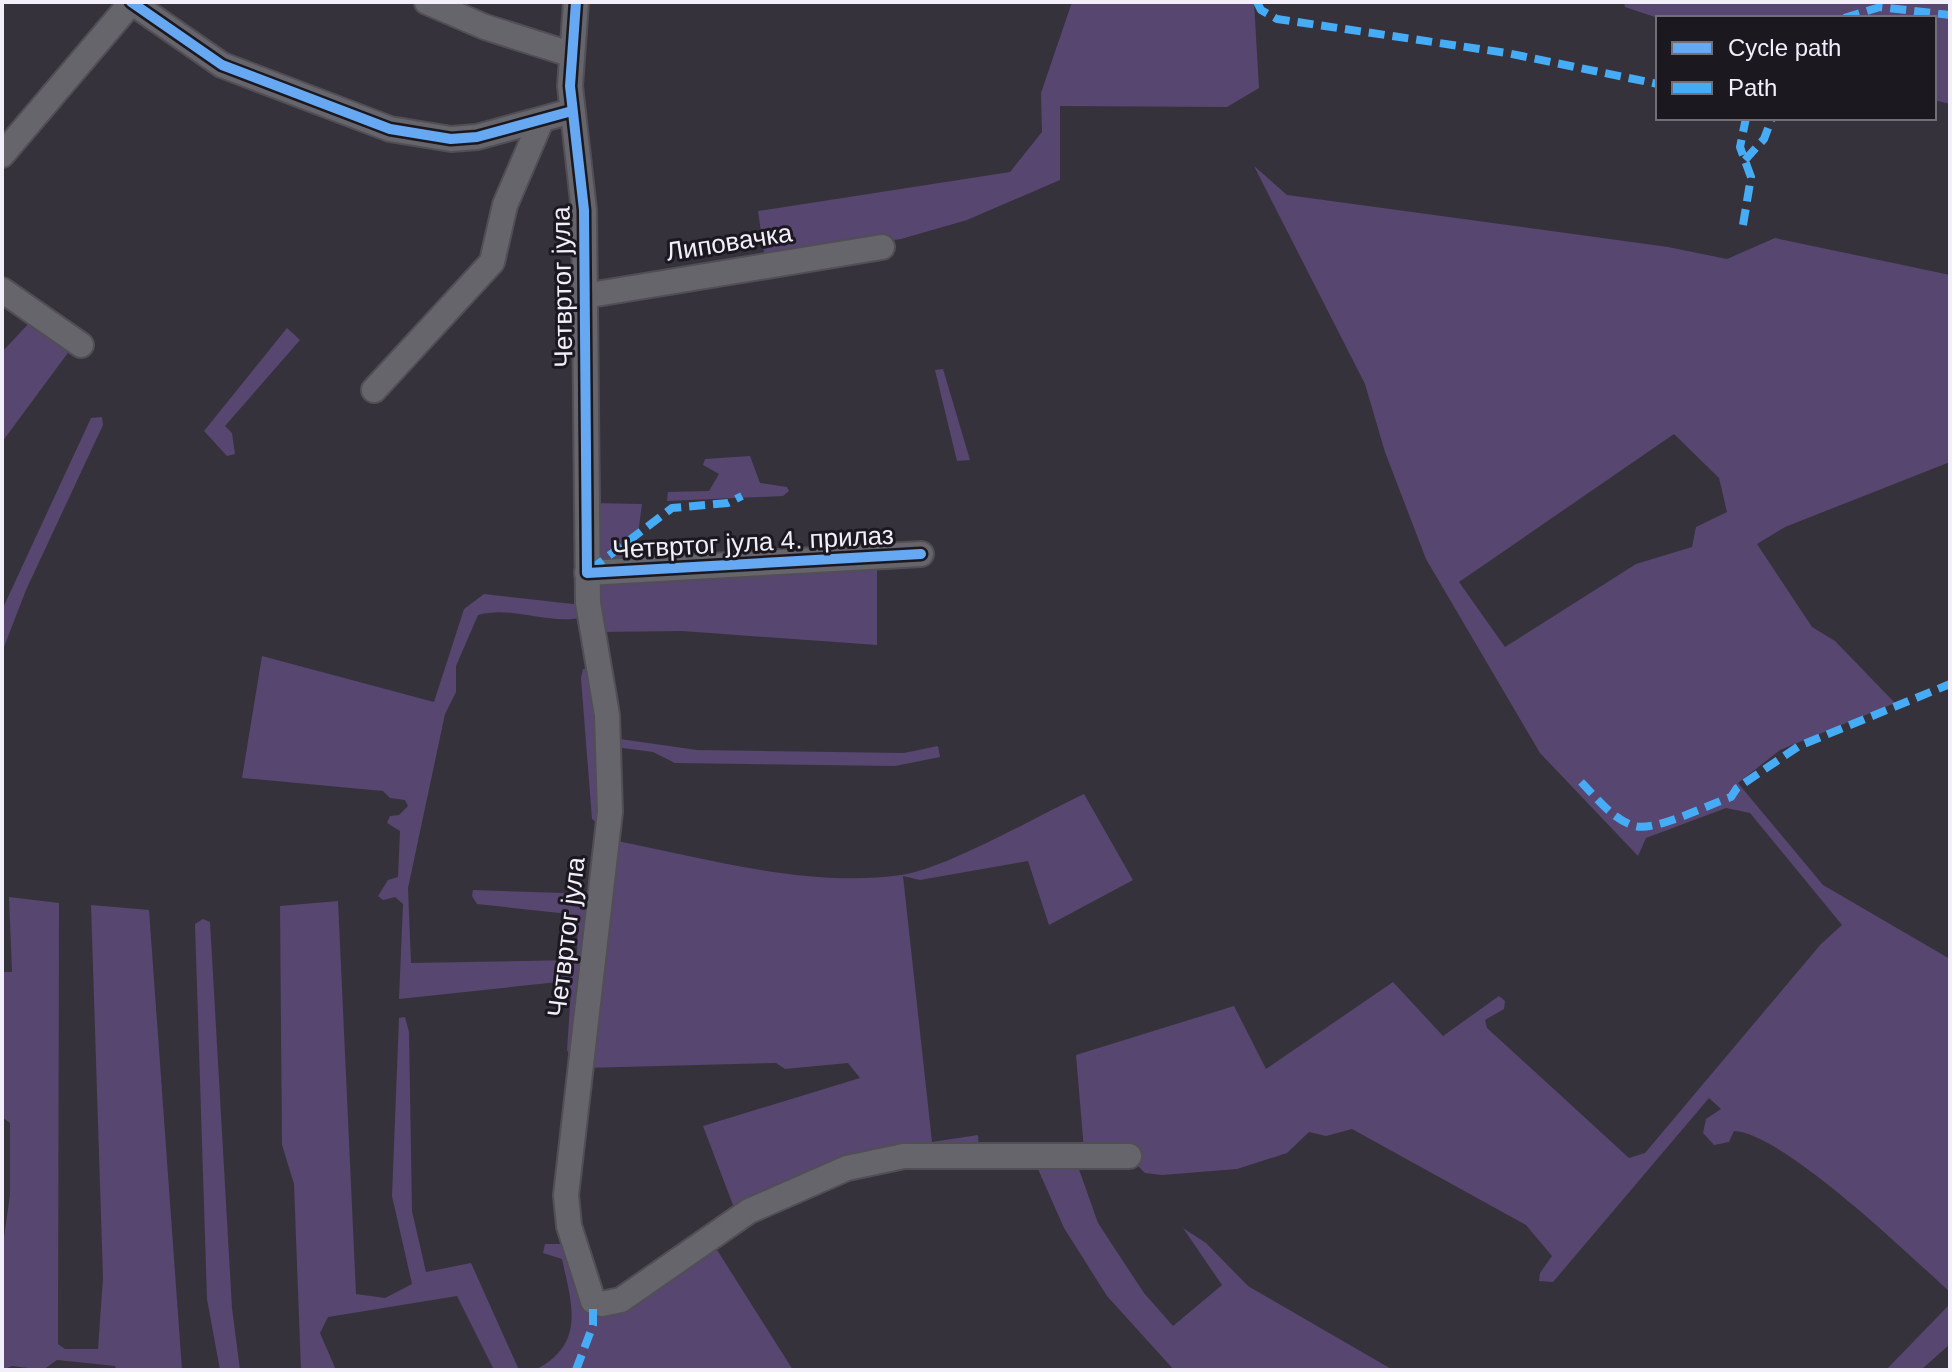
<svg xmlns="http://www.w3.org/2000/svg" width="1952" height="1372" viewBox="0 0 1952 1372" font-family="Helvetica,sans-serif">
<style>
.green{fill:#57466f;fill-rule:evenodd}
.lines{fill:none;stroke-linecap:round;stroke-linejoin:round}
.minor-casing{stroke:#514e56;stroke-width:28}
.minor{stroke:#67656c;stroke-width:24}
.quiet{stroke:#46acf6;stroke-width:8;stroke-dasharray:16 8;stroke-linecap:butt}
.cycleway-casing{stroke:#1b1820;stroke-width:15}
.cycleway{stroke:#66a8f1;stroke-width:10}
.labels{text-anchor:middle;stroke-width:6;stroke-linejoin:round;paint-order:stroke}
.street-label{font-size:26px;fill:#f2eefa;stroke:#1b1820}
</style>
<rect width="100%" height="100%" fill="#36323c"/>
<g class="green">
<path d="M 1072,2 L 1254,2 L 1259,88 L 1227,107 L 1060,106 L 1060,180 L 967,220 L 901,239 L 765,259 L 758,211 L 1010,172 L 1042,132 L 1041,93 Z"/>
<path d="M 1624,2 L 1950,2 L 1950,104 L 1934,100 L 1934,18 L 1658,18 L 1625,7 Z"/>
<path d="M 1254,166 L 1287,195 L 1668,247 L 1727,259 L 1775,238 L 1950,275 L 1950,462 L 1785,527 L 1757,544 L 1812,627 L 1835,641 L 1895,703 L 1780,750 L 1738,783 L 1823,885 L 1950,959 L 1950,1292 C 1909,1255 1783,1133 1734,1131 L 1729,1142 L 1714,1145 L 1703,1133 L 1706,1119 L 1721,1109 L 1709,1098 L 1553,1282 L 1539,1281 L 1540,1273 L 1552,1256 L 1526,1225 L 1352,1129 L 1326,1136 L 1309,1132 L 1287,1153 L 1237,1169 L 1162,1175 L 1145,1173 L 1133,1161 L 1084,1150 L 1076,1055 L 1234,1006 L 1266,1069 L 1393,982 L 1443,1036 L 1499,996 L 1505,1001 L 1504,1009 L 1485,1020 L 1487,1028 L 1629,1158 L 1645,1153 L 1821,944 L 1842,925 L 1750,813 L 1726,808 L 1646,838 L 1638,856 L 1540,753 L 1426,559 L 1385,452 L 1365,384 ZM 1674,434 L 1719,478 L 1727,512 L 1696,527 L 1692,547 L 1636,564 L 1505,647 L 1459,582 Z"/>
<path d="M 31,321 L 70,350 L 2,442 L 2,352 Z"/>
<path d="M 287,328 L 300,340 L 225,426 L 232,433 L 235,454 L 227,456 L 204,431 Z"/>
<path d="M 943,369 L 970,460 L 957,461 L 935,370 Z"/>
<path d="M 102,417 L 103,425 L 26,590 L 2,652 L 2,610 L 91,418 Z"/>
<path d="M 750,456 L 760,483 L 787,487 L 789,491 L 783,496 L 667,501 L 668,492 L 709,491 L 719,474 L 703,465 L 705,459 Z"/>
<path d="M 592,503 L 642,504 L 634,564 L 592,568 Z"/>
<path d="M 877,562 L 877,645 L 682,631 L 598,632 L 592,580 Z"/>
<path d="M 484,594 L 582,605 L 584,617 C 549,626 512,605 478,615 L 456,666 L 456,692 L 445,714 L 408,888 L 411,963 L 577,960 L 578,915 L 477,904 L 472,896 L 473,890 L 595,894 L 572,1060 L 567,1050 L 571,991 L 558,982 L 399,999 L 403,904 L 395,897 L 383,900 L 378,896 L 388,880 L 398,877 L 400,831 L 387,823 L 390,816 L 399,815 L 408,806 L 405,800 L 390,798 L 383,791 L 242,778 L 262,656 L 434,702 L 464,609 Z"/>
<path d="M 594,668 L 603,828 L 592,819 L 581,678 L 583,669 Z"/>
<path d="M 613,738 L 697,750 L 904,753 L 938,746 L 940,757 L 895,766 L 675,763 L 653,752 L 615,747 Z"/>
<path d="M 1084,794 L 1133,880 L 1049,925 L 1028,861 L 920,880 L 903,876 L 932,1142 L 978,1135 L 979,1151 L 905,1151 L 736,1213 L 703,1126 L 860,1078 L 848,1063 L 785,1069 L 776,1063 L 583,1068 L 612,840 C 706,858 805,888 901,875 C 946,869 1039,815 1084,794 Z"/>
<path d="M 9,897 L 59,903 L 58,1344 L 65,1349 L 98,1349 L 103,1278 L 91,905 L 149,910 L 182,1370 L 117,1370 L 115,1366 L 57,1360 L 43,1370 L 12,1366 L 2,1370 L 2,1251 L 10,1195 L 10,1123 L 2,1117 L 2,972 L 12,972 Z"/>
<path d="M 338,901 L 356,1294 L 385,1298 L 412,1284 L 392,1196 L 399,1018 L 405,1017 L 409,1032 L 412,1211 L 426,1272 L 471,1263 L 519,1370 L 494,1370 L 457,1296 L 328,1317 L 320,1333 L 336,1370 L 301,1370 L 294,1184 L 282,1145 L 280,906 Z"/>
<path d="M 203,919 L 210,922 L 232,1308 L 240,1370 L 220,1370 L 207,1299 L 195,924 Z"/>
<path d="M 1034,1160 L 1076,1161 L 1098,1223 L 1144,1293 L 1173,1326 L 1222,1285 L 1183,1228 L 1206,1243 L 1248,1286 L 1393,1370 L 1174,1370 L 1107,1296 L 1064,1228 Z"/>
<path d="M 712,1242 L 793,1370 L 535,1370 C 586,1344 572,1305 562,1259 L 543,1253 L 545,1244 L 570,1244 L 588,1306 Z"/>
<path d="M 1950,1304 L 1950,1344 L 1921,1370 L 1886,1370 Z"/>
</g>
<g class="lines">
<g class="minor-casing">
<g id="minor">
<path d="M 131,2 L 222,65 L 390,129 L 451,139 L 477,137 L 572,111"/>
<path d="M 427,2 L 485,27 L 570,54"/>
<path d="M 576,2 L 570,86 L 584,210 L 588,603 L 607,715 L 610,812 L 566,1195 L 569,1226 L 593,1301 L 602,1304 L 621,1300 L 749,1211 L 847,1168 L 904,1156 L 1129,1156"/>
<path d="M 2,155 L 131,3"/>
<path d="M 2,290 L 81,345"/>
<path d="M 584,296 L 882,247"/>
<path d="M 374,390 L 492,262 L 505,205 L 541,121"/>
<path d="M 587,573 L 921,554"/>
</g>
</g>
<use href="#minor" class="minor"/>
<g class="quiet">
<path d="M 1257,2 L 1261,10 L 1277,19 L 1507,53 L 1658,84"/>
<path d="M 1844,18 L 1880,7 L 1950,15"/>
<path d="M 1745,160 L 1764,139 L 1772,118"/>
<path d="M 1743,225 L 1751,177 L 1740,147 L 1746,118"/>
<path d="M 590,570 L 672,508 L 728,503 L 742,496"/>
<path d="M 1581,782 C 1596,797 1613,820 1635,826 C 1654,832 1710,804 1731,797 L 1737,788 L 1799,746 L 1950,684"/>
<path d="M 576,1370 L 593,1325 L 593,1301"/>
</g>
<g class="cycleway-casing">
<g id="cycleway">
<path d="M 131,2 L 222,65 L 390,129 L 451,139 L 477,137 L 572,111"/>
<path d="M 576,2 L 570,86 L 584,210 L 587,573 L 921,554"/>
</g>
</g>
<use href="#cycleway" class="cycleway"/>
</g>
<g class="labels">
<g class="street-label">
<text transform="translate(729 242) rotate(-9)" y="9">Липовачка</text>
<text transform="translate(562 287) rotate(-91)" y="9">Четвртог јула</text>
<text transform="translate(753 542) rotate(-3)" y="9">Четвртог јула 4. прилаз</text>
<text transform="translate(566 937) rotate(-83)" y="9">Четвртог јула</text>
</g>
</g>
<rect width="1952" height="1372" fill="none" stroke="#f2eefa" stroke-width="8"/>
<rect x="1656" y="16" width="280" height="104" fill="#1b1820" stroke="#716e77" stroke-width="2"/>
<rect x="1672" y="42" width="40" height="12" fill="#66a8f1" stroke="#716e77" stroke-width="2"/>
<text x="1728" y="56" font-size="24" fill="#f2eefa">Cycle path</text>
<rect x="1672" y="82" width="40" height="12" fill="#46acf6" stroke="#716e77" stroke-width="2"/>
<text x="1728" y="96" font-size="24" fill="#f2eefa">Path</text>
</svg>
